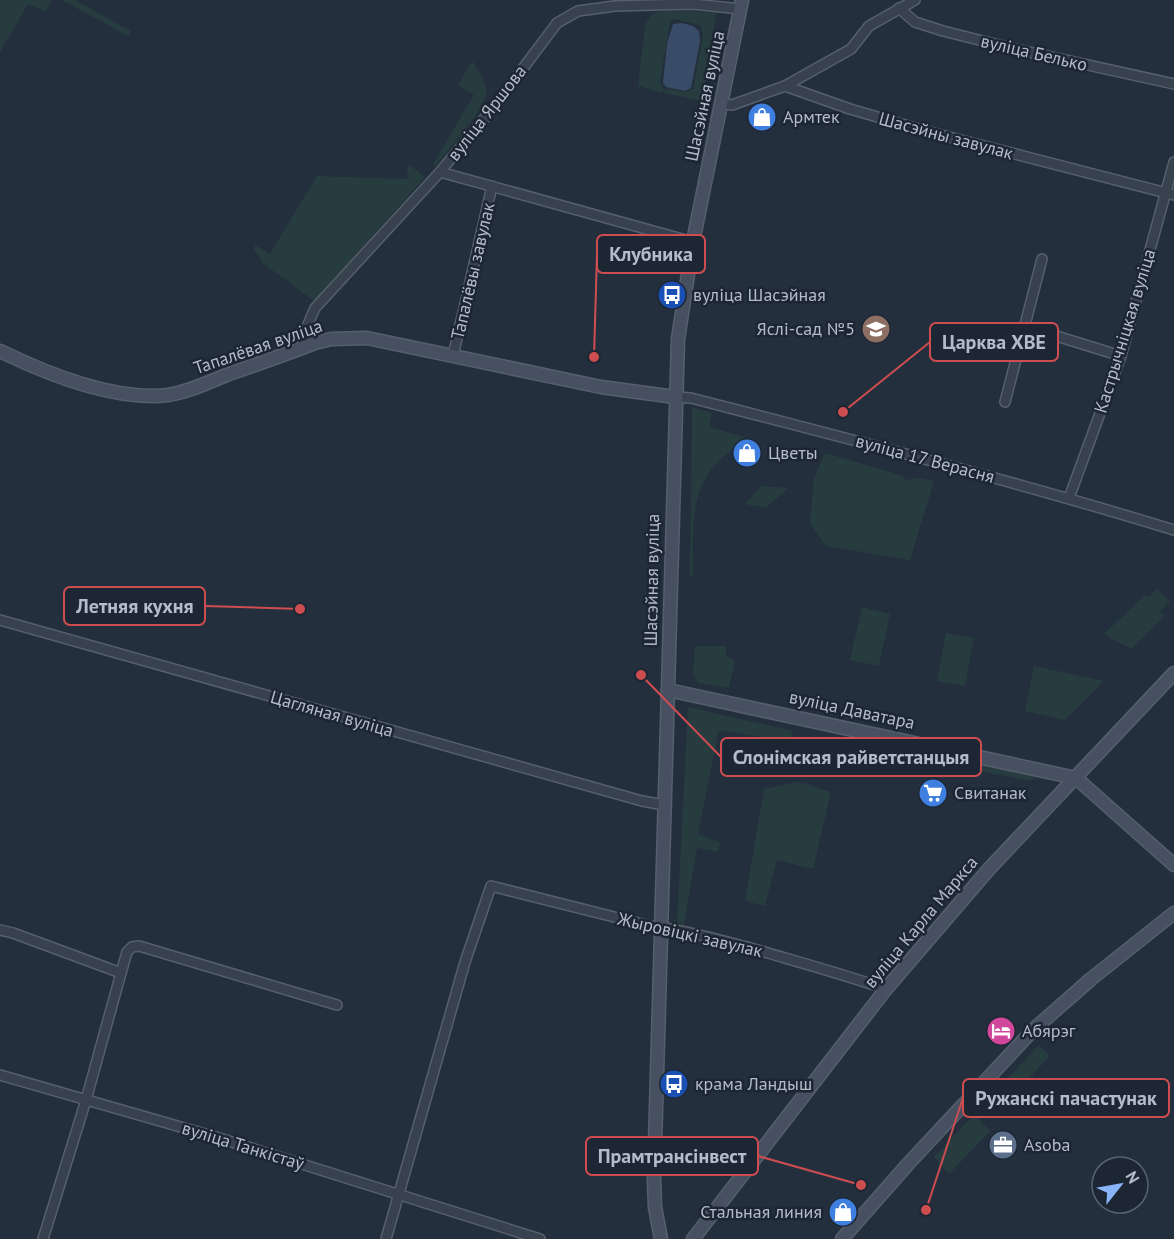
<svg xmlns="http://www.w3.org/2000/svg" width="1174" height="1239" viewBox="0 0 1174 1239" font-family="'PT Sans',sans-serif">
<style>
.green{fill:#263c3f}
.water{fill:#394c67}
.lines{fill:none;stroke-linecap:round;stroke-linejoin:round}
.street-casing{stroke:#565f6c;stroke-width:12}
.secondary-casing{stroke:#565f6c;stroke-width:15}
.street{stroke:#38414e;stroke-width:9}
.secondary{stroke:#465061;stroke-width:12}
.labels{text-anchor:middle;stroke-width:5;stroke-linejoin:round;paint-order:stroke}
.street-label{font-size:18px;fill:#b4bcc9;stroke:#1d2633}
.poi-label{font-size:18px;fill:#b4bcc9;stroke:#1d2633;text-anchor:start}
.leader{fill:none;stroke:#ce4d50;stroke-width:2}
.callout-dot{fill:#ce4d50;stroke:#1d2633;stroke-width:2}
.callout{fill:#1d2633;stroke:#ce4d50;stroke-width:2}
.callout-label{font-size:20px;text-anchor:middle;font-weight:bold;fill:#b4bcc9}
</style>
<rect width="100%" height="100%" fill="#242f3e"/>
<g class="green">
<path d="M 0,0 L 52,0 L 45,12 L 28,4 L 0,52 Z"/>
<path d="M 62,0 L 75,0 L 131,31 L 128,36 Z"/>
<path d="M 666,11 L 690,11 L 716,13 L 703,101 L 664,93 L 665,88 L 684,92 L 693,89 L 703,36 L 700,25 L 674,19 L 670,22 L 660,83 L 664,88 L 662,93 L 638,86 L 645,25 L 653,13 Z"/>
<path d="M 472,61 C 478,69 486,81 487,91 C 487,108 447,151 435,166 L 433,164 L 474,95 L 458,85 Z"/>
<path d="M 408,164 L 425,177 L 314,301 L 264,264 L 254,250 L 255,245 L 270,254 L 317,176 L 407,179 Z"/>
<path d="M 692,407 L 712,413 L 709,427 L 745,437 C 734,448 720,458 711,470 C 689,499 693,541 693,576 L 690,577 Z"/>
<path d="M 825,453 L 904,476 L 904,480 L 920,478 L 934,481 L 910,560 L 826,546 L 810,524 L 814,478 Z"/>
<path d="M 761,486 L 788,488 L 766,508 L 745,504 Z"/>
<path d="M 1157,589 L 1170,601 L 1160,611 L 1165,616 L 1131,649 L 1104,634 L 1144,596 L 1149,597 Z"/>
<path d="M 862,607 L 890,614 L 879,666 L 850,660 Z"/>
<path d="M 946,633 L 974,638 L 965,686 L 937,681 Z"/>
<path d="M 695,646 L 726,646 L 726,656 L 735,661 L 729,688 L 698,683 L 693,673 Z"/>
<path d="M 1034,666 L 1104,681 L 1065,720 L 1025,711 Z"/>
<path d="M 688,707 L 793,731 L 790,742 L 719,730 L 698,834 L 720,843 L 718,852 L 697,848 L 684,925 L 677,923 Z"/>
<path d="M 977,763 L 1037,777 L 1030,781 L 975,770 Z"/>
<path d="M 798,782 L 831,792 L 813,869 L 777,860 L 765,906 L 745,901 L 764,789 Z"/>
<path d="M 1039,1045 L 1050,1056 L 1000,1109 L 987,1100 Z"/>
<path d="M 974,1115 L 990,1131 L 949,1174 L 934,1157 Z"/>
</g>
<path class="water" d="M 682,23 L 693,26 L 699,31 L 700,41 L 691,88 L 685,91 L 666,87 L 663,83 L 667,44 L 673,24 Z"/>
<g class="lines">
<g class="street-casing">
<g id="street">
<path d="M 899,8 L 915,22 L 943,31 L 1011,48 L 1174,84"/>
<path d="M 785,86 L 851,49 L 869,26 L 915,0"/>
<path d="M 721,104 L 732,105 L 785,86 L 850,109 L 922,130 L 1174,195"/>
<path d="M 440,172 L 693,242"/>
<path d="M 1024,326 L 1121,356"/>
<path d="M 304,347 L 303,336 L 315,308 L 440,172 L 497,103 L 557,23 L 578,11 L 615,6 L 692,4 L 741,9"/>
<path d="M 453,356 L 492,186"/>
<path d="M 675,397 L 691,398 C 853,440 1014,481 1174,530"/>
<path d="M 1005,402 L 1042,259"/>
<path d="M 1069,498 L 1121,356 L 1174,162"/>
<path d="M 0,620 L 642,801 L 664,805"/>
<path d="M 0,930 L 13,933 L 121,973 L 86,1100 L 43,1239"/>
<path d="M 121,973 L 127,952 L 132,947 L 139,946 L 337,1005"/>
<path d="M 0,1075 L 219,1138 L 540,1239"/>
<path d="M 386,1239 L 465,962 L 491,886 L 650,926 C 685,930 719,940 754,949 C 798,962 843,974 886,989"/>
</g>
</g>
<g class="secondary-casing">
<g id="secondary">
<path d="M 0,351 C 47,374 115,401 168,395 C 189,392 209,382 229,374 C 258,364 287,354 315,343 L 331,339 L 367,338 L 601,387 L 675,397"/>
<path d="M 668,690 L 1076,778 L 1174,865"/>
<path d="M 661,1239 L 655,1207 L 654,1179 L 678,339 L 693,242 L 742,0"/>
<path d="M 693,1239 L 886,989 L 989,869 L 1174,673"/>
<path d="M 842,1239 L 908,1164 L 1033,1030 L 1091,979 L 1174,913"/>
</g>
</g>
<use href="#street" class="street"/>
<use href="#secondary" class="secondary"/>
</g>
<defs>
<g id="shop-disc" transform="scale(1.5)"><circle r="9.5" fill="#3f7fe0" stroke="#1d2633"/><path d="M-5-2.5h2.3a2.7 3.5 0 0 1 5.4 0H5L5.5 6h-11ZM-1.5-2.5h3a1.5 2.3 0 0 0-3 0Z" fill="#fff"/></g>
<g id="bus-disc" transform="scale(1.5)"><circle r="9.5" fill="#1a4fb4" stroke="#1d2633"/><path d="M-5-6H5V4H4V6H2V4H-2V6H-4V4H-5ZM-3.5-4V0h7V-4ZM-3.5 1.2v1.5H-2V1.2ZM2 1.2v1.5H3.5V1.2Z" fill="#fff"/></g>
<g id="school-disc" transform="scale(1.5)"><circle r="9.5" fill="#8d6e63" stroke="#1d2633"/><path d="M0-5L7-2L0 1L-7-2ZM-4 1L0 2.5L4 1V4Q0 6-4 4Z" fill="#fff"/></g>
<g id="supermarket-disc" transform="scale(1.5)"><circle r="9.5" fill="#3f7fe0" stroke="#1d2633"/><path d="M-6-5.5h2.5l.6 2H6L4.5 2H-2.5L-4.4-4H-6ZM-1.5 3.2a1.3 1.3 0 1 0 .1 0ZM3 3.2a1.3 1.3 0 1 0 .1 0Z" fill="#fff"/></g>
<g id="hotel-disc" transform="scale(1.5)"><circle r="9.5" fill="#d1479c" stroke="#1d2633"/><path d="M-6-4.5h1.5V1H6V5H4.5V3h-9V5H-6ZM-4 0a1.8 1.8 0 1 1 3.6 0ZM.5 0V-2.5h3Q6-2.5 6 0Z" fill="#fff"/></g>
<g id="office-disc" transform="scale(1.5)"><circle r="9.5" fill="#5c6f8a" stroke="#1d2633"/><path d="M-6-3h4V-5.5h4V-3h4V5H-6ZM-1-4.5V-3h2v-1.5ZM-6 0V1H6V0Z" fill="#fff"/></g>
</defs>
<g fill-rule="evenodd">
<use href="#shop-disc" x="762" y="117"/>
<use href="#bus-disc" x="672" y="295"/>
<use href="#school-disc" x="876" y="329"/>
<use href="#shop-disc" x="747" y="453"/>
<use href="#supermarket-disc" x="933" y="793"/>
<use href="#hotel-disc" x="1001" y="1031"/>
<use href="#bus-disc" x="674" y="1084"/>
<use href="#office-disc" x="1003" y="1145"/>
<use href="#shop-disc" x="843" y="1212"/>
</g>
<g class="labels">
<g class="street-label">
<text transform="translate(1034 53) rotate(13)" y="6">вуліца Белько</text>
<text transform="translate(705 96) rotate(-78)" y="6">Шасэйная вуліца</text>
<text transform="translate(487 113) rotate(-52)" y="6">вуліца Яршова</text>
<text transform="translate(946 136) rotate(15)" y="6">Шасэйны завулак</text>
<text transform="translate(473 271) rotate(-77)" y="6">Тапалёвы завулак</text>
<text transform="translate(1125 331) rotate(-73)" y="6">Кастрычніцкая вуліца</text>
<text transform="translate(258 347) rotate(-19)" y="6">Тапалёвая вуліца</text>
<text transform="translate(925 459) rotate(15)" y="6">вуліца 17 Верасня</text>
<text transform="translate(652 580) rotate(-89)" y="6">Шасэйная вуліца</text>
<text transform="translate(852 710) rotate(12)" y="6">вуліца Даватара</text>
<text transform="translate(332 714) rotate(16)" y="6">Цагляная вуліца</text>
<text transform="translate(921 922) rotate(-50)" y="6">вуліца Карла Маркса</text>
<text transform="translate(690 935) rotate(13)" y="6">Жыровіцкі завулак</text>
<text transform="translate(243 1146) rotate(17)" y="6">вуліца Танкістаў</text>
</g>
<g class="poi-label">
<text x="783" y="123">Армтек</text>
<text x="693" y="301">вуліца Шасэйная</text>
<text x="855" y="335" text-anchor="end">Яслі-сад №5</text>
<text x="768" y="459">Цветы</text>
<text x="954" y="799">Свитанак</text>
<text x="1022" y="1037">Абярэг</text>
<text x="695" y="1090">крама Ландыш</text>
<text x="1024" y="1151">Asoba</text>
<text x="822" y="1218" text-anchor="end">Стальная линия</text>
</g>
</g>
<path class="leader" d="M594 357L597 254M843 412L930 342M300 609L205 606M641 675L721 757M926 1210L963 1098M861 1185L758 1156"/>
<g class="callout-dot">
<circle cx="594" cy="357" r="6"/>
<circle cx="843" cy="412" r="6"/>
<circle cx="300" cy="609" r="6"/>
<circle cx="641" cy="675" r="6"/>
<circle cx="926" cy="1210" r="6"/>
<circle cx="861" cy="1185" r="6"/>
</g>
<g class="callout">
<rect x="597" y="235" width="108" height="38" rx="6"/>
<rect x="930" y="323" width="128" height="38" rx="6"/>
<rect x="64" y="587" width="141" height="38" rx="6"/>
<rect x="721" y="738" width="260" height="38" rx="6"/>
<rect x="963" y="1079" width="206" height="38" rx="6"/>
<rect x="586" y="1137" width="172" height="38" rx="6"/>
</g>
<g class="callout-label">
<text x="651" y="261">Клубника</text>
<text x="994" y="349">Царква ХВЕ</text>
<text x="135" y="613">Летняя кухня</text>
<text x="851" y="764">Слонімская райветстанцыя</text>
<text x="1066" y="1105">Ружанскі пачастунак</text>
<text x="672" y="1163">Прамтрансінвест</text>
</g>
<g transform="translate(1120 1185) rotate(59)"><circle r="28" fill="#1d2633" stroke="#59626f" stroke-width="1.5"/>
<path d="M0-4.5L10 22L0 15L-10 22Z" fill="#8ab4f8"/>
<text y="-9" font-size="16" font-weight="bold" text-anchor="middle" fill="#b4bcc9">N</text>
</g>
</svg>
